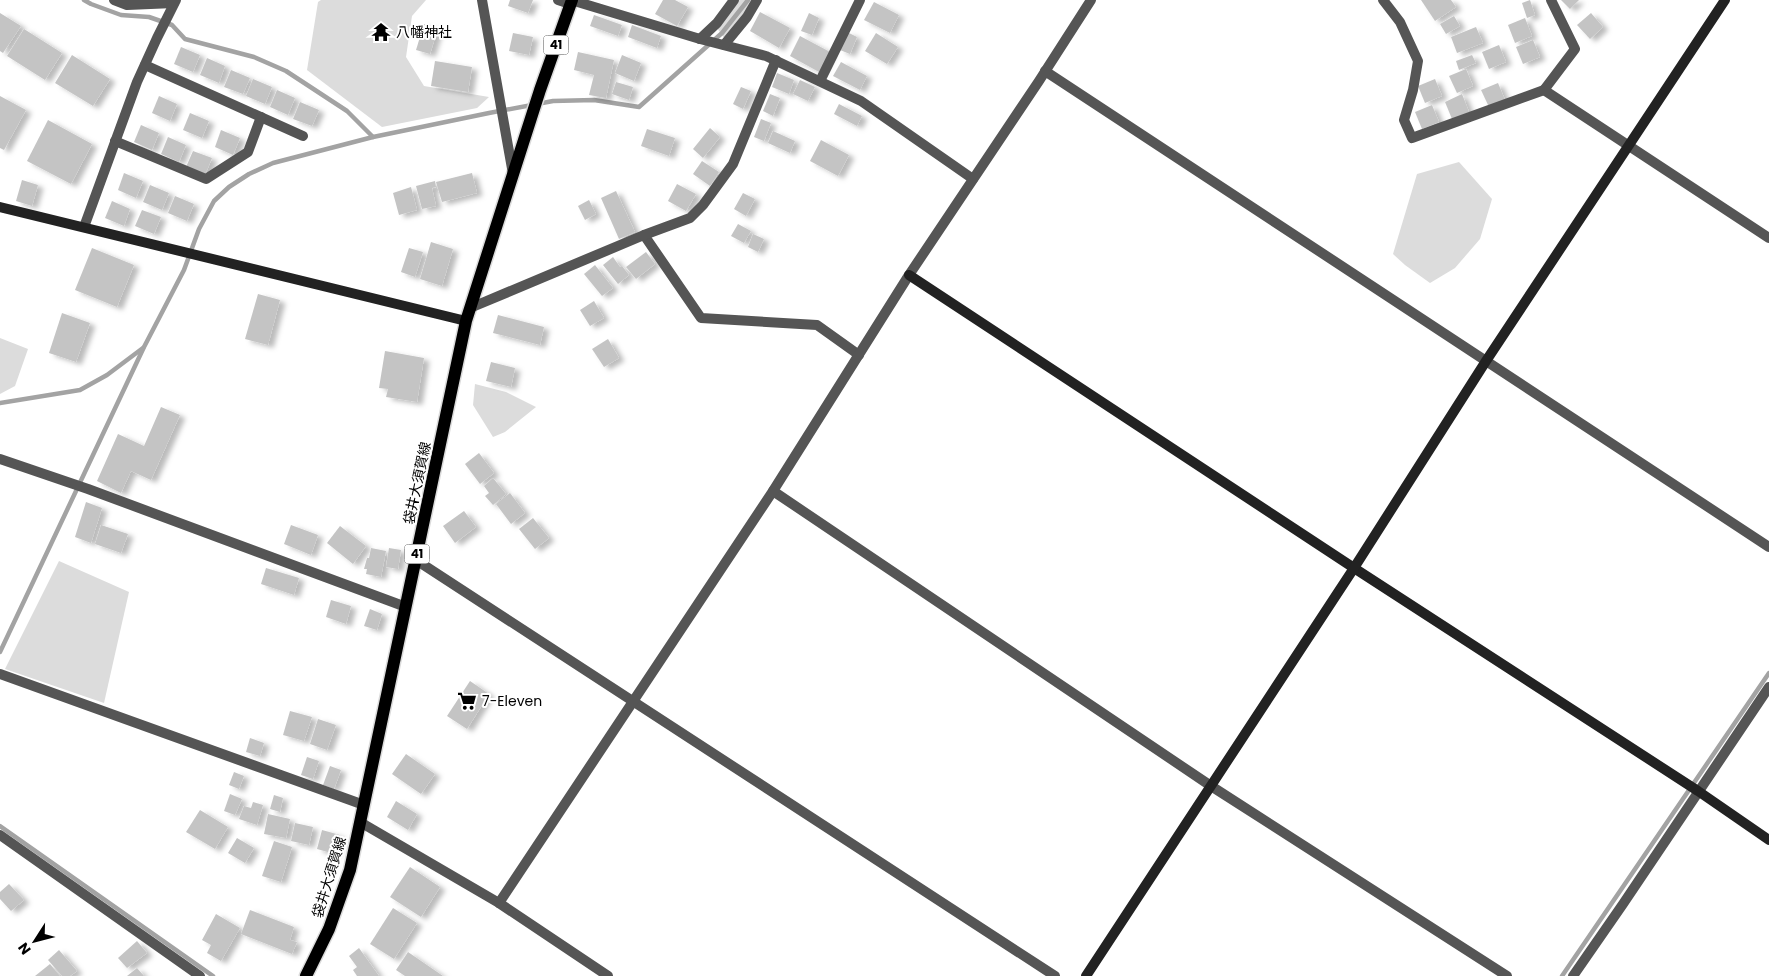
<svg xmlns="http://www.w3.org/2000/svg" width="1769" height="976" viewBox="0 0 1769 976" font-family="Poppins,'Noto Sans JP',sans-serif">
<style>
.green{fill:#dcdcdc}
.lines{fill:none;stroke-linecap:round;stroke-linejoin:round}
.stream{stroke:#a3a3a3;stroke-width:4.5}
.building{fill:#c4c4c4;filter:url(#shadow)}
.primary-casing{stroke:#dbdbdb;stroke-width:15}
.street{stroke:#555;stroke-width:10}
.secondary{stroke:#222;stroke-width:10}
.primary{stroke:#000;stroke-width:12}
.labels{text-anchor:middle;stroke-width:4;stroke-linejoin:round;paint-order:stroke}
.shield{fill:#fff;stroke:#4c4c4c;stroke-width:1}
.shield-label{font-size:12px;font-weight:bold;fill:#000}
.poi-label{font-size:14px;fill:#000;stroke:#fff;text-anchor:start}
.street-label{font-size:14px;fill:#000;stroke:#fff}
</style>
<defs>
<filter id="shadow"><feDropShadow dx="5.5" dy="3" stdDeviation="2.5" flood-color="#0004"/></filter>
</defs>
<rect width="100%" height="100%" fill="#fff"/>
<g class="green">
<path d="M 321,0 L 426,0 L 412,16 L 406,57 L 424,86 L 489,97 L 477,108 L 382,127 L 307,70 L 318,2 Z"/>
<path d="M 735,0 L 755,0 L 727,42 L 717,28 Z"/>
<path d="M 1459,162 L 1492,199 L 1480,239 L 1455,268 L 1430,283 L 1405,265 L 1393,254 L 1417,174 Z"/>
<path d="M 0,338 L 28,349 L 15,386 L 0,394 Z"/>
<path d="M 475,384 L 506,392 L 536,407 L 505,432 L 493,437 L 473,405 Z"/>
<path d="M 59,561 L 129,592 L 104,703 L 5,669 Z"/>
</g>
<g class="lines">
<g class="stream">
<path d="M 84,0 L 91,4 L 121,15 L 149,17 L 172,25 L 185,39 L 254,57 L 286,71 L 347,111 L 373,137"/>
<path d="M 0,403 L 80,390 L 107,375 L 143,348"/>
<path d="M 0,652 L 144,347 L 184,270 L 199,229 L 214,201 L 229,187 L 249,174 L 273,163 L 373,137 L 489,113 L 553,101 L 594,100 L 639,107 L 722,33 L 748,0"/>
<path d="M 0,826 L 213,976"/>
<path d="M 1562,976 L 1769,673"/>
</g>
</g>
<g class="building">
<path d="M 510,0 L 533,0 L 528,13 L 508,6 Z"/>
<path d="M 663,0 L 675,0 L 688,7 L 677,26 L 655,14 Z"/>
<path d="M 1421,0 L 1451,0 L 1456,7 L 1435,21 Z"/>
<path d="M 1530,0 L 1535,15 L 1527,18 L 1522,3 Z"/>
<path d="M 1561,0 L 1579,0 L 1570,9 Z"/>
<path d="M 874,2 L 899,15 L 890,33 L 864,20 Z"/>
<path d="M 760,12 L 790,28 L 779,48 L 750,31 Z"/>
<path d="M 0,13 L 21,26 L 3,53 L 0,51 Z"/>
<path d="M 809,13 L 819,18 L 812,35 L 801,31 Z"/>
<path d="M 1591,13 L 1603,27 L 1590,39 L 1577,25 Z"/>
<path d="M 594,15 L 622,25 L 618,36 L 590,26 Z"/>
<path d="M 1454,16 L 1460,26 L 1446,34 L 1440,24 Z"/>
<path d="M 1525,18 L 1532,36 L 1515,43 L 1508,25 Z"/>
<path d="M 424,24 L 438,28 L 430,54 L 416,50 Z"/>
<path d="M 632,25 L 661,36 L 657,48 L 628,37 Z"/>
<path d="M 1476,27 L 1483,43 L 1457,53 L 1451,37 Z"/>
<path d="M 24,29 L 62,53 L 45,80 L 7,56 Z"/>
<path d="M 847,32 L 857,37 L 850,54 L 840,50 Z"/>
<path d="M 513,33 L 533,37 L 529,55 L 509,51 Z"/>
<path d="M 876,33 L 898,47 L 887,64 L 865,51 Z"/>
<path d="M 800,36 L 830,52 L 819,72 L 790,56 Z"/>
<path d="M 1533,40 L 1540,57 L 1523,64 L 1516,47 Z"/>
<path d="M 1499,45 L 1506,62 L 1489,69 L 1482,52 Z"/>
<path d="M 181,47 L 200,55 L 193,72 L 174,64 Z"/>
<path d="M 578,52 L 614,60 L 606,98 L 589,95 L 594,75 L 574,70 Z"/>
<path d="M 72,55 L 110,79 L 93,106 L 55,83 Z"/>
<path d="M 622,55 L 641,63 L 634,81 L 615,73 Z"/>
<path d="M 1472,55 L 1476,63 L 1459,70 L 1456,61 Z"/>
<path d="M 207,58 L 225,66 L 219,83 L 200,75 Z"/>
<path d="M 435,61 L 472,67 L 468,92 L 431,86 Z"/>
<path d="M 841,62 L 867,76 L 860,90 L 833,76 Z"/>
<path d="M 1466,69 L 1473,86 L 1457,93 L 1449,76 Z"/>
<path d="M 231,70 L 250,78 L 243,94 L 224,87 Z"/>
<path d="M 777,73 L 794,80 L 789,94 L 772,87 Z"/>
<path d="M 253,79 L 272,87 L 265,104 L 246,96 Z"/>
<path d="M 1435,79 L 1442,96 L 1425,103 L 1418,86 Z"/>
<path d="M 800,80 L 815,87 L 808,101 L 793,94 Z"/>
<path d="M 616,82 L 633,87 L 629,100 L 612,94 Z"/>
<path d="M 1498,83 L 1505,100 L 1489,107 L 1481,90 Z"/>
<path d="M 741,87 L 751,91 L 743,109 L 733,104 Z"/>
<path d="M 277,90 L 295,98 L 288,115 L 270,107 Z"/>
<path d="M 770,94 L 780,98 L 773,116 L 763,111 Z"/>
<path d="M 1462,94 L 1469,112 L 1452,119 L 1445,102 Z"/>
<path d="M 0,96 L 26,110 L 4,150 L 0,148 Z"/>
<path d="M 159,96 L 177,104 L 170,121 L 152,113 Z"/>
<path d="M 300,102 L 319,110 L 312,126 L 293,119 Z"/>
<path d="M 839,104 L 862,116 L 857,126 L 834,114 Z"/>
<path d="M 1432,105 L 1439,122 L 1422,129 L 1415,112 Z"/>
<path d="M 190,113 L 209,121 L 202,138 L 183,130 Z"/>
<path d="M 761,119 L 771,123 L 764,141 L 754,137 Z"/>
<path d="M 48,120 L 92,144 L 71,184 L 27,161 Z"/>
<path d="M 141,125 L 159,133 L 152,150 L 134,142 Z"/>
<path d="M 710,128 L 720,137 L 703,158 L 693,149 Z"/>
<path d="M 647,129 L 675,138 L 669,156 L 641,146 Z"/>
<path d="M 221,130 L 240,138 L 233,155 L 215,147 Z"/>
<path d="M 773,131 L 795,141 L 790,153 L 768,143 Z"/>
<path d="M 168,137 L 186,145 L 179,162 L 161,154 Z"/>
<path d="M 821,140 L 849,155 L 838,176 L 810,161 Z"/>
<path d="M 193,151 L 212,158 L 205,175 L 186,167 Z"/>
<path d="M 702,161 L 719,172 L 710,186 L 693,174 Z"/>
<path d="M 124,173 L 143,181 L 136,198 L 118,190 Z"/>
<path d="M 472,173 L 477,193 L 442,202 L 436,182 Z"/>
<path d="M 22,180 L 38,185 L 32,206 L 16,201 Z"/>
<path d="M 435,181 L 436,187 L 432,188 L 436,206 L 422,209 L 416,186 Z"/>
<path d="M 677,184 L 696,194 L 686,211 L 668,201 Z"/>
<path d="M 150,185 L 169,193 L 162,210 L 143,202 Z"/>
<path d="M 411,187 L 417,210 L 399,215 L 393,193 Z"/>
<path d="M 616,191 L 635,232 L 619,239 L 601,198 Z"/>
<path d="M 743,193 L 755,199 L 746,216 L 734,209 Z"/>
<path d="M 175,196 L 194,204 L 187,221 L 168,213 Z"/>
<path d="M 589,200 L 596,214 L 585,220 L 578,206 Z"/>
<path d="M 112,201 L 130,209 L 124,226 L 105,218 Z"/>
<path d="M 142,210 L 161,217 L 154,234 L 135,226 Z"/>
<path d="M 738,224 L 751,231 L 744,243 L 731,236 Z"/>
<path d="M 753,234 L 764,239 L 758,252 L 748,247 Z"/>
<path d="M 431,242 L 453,249 L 442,286 L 420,279 Z"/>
<path d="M 92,248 L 134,265 L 117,307 L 75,290 Z"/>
<path d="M 409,248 L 423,252 L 415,277 L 401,272 Z"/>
<path d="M 646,252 L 655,264 L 636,279 L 626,267 Z"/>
<path d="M 613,257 L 620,267 L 622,266 L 629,275 L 618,284 L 603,265 Z"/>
<path d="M 595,265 L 613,288 L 602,296 L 584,274 Z"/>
<path d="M 258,294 L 280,300 L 268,345 L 245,339 Z"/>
<path d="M 594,301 L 604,318 L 590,326 L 580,310 Z"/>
<path d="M 62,313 L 90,323 L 76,362 L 49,353 Z"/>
<path d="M 498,315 L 544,327 L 540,345 L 493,333 Z"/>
<path d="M 608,339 L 619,358 L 604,367 L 592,349 Z"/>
<path d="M 385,351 L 424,358 L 417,402 L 386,397 L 388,389 L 379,388 Z"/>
<path d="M 491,362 L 515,368 L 511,387 L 486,381 Z"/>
<path d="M 161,407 L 180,415 L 151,480 L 131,471 L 121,493 L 97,481 L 118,434 L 144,446 Z"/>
<path d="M 479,453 L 494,473 L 480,484 L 465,464 Z"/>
<path d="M 493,478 L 506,494 L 493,505 L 485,496 L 489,493 L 484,486 Z"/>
<path d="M 510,493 L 525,513 L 511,524 L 496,504 Z"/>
<path d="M 86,502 L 102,508 L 91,543 L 75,537 Z"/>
<path d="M 464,511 L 476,527 L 455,543 L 443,526 Z"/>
<path d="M 533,518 L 549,538 L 535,549 L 519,529 Z"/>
<path d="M 101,525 L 128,534 L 121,553 L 95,544 Z"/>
<path d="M 291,525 L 318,535 L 311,555 L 284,544 Z"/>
<path d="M 340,526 L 366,546 L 353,564 L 327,543 Z"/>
<path d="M 371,548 L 386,551 L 381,577 L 366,574 L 367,569 L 364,569 L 367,558 L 369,558 Z"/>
<path d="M 389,548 L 401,550 L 398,569 L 386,567 Z"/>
<path d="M 266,568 L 299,578 L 294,595 L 261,584 Z"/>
<path d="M 331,600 L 351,606 L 346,624 L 326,617 Z"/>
<path d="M 370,609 L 382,614 L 377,630 L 364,626 Z"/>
<path d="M 470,681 L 489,694 L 467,729 L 447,716 Z"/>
<path d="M 290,711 L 312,717 L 304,741 L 283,735 Z"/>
<path d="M 318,719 L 336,725 L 327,750 L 310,744 Z"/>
<path d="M 250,738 L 264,743 L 260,756 L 246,752 Z"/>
<path d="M 406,754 L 435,774 L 421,794 L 392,774 Z"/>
<path d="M 307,757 L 319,761 L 313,779 L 301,775 Z"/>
<path d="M 330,766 L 341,770 L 334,789 L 323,785 Z"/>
<path d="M 234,772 L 244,776 L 239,789 L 229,785 Z"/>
<path d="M 230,794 L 242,799 L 235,815 L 224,811 Z"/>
<path d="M 274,795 L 283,798 L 280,812 L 270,809 Z"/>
<path d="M 396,801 L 417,814 L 408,830 L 387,817 Z"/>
<path d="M 253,802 L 263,805 L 257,825 L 239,819 L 244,806 L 251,808 Z"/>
<path d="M 200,810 L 228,827 L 215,849 L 186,832 Z"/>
<path d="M 268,814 L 290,819 L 286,838 L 264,834 Z"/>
<path d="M 295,823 L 313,827 L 309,845 L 291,841 Z"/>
<path d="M 322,830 L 340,835 L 335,854 L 317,849 Z"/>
<path d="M 237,838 L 254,848 L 245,863 L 228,853 Z"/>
<path d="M 274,841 L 292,847 L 281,882 L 262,876 Z"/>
<path d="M 410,867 L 440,887 L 421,917 L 390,897 Z"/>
<path d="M 9,884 L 24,900 L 11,911 L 0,899 L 0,892 Z"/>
<path d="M 393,908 L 417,923 L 394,959 L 370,944 Z"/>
<path d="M 250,910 L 294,927 L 290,940 L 297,942 L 292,954 L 241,934 Z"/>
<path d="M 216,914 L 240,928 L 221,961 L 207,953 L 211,945 L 202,940 Z"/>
<path d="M 137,941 L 147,953 L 127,968 L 118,958 Z"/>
<path d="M 359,948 L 379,976 L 357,976 L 353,970 L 357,967 L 349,956 Z"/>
<path d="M 59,950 L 77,971 L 70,976 L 62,976 L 48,960 Z"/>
<path d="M 408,952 L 443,976 L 405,976 L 396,970 Z"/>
<path d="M 50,964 L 60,976 L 35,976 Z"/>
<path d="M 137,968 L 144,976 L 127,976 Z"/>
</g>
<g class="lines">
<g class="primary-casing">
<path id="primary" d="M 306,976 L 329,929 L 350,870 L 466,321 L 540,90 L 572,0"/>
</g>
<g class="street">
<path d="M 114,0 L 127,5 L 174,3"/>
<path d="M 482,0 L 513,174"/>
<path d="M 558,0 L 570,4"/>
<path d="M 571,0 L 700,39 L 766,56 L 861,101 L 973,179"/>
<path d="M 1383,0 L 1400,22 L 1418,61 L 1413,90 L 1404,120 L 1412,138 L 1544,90"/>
<path d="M 1551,0 L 1575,49 L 1544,90 L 1769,238"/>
<path d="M 700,39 L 717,23 L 734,0"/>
<path d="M 724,45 L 747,17 L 757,0"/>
<path d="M 145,65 L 303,136"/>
<path d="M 1045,71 L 1769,547"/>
<path d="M 820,81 L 860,0"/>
<path d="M 115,141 L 206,179 L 248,152 L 261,117"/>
<path d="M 84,227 L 137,82 L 157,38 L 176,0"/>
<path d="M 644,235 L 701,318 L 817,325 L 859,355"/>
<path d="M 470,308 L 644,235 L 690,218 L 703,205 L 733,164 L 776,60"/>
<path d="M 0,459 L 88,489 L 406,607"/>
<path d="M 773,491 L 1211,786 L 1507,976"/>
<path d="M 416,560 L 1055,976"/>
<path d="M 0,674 L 364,805"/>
<path d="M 360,822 L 499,903 L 608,976"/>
<path d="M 0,835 L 200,976"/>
<path d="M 499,903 L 773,491 L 909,275 L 1039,81 L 1091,0"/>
<path d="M 1573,976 L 1623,904 L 1769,687"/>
</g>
<g class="secondary">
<path d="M 0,207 L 466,321"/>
<path d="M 909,275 L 1354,568 L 1698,791 L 1769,840"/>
<path d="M 1086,976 L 1354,568 L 1486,361 L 1725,0"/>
</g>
<use href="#primary" class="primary"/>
</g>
<defs>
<g id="temple-bare" transform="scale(1.5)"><path d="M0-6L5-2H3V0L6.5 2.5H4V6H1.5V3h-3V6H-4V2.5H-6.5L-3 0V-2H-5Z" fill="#000" stroke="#fff" stroke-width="2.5" paint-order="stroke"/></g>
<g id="supermarket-bare" transform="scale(1.5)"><path d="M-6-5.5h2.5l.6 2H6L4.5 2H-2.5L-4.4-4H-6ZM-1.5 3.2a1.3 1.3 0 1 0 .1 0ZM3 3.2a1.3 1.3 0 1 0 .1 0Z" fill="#000" stroke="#fff" stroke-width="2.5" paint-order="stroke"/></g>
</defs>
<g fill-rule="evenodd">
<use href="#temple-bare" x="381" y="32"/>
<use href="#supermarket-bare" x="467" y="701"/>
</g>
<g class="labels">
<g class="shield">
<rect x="543.5" y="35.5" width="25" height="19" rx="4"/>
<rect x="404.5" y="544.5" width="25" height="19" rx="4"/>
</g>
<g class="shield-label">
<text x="556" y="49">41</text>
<text x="417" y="558">41</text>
</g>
<g class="poi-label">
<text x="396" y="37">八幡神社</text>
<text x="482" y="706">7-Eleven</text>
</g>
<g class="street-label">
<text transform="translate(417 483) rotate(-78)" y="5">袋井大須賀線</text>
<text transform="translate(329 877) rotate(-73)" y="5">袋井大須賀線</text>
</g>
</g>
<g transform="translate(35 941) rotate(234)" stroke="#ffffff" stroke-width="4" paint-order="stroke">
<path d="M0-4L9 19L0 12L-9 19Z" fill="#000000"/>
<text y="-8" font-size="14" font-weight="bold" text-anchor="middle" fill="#000000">N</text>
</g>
</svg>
